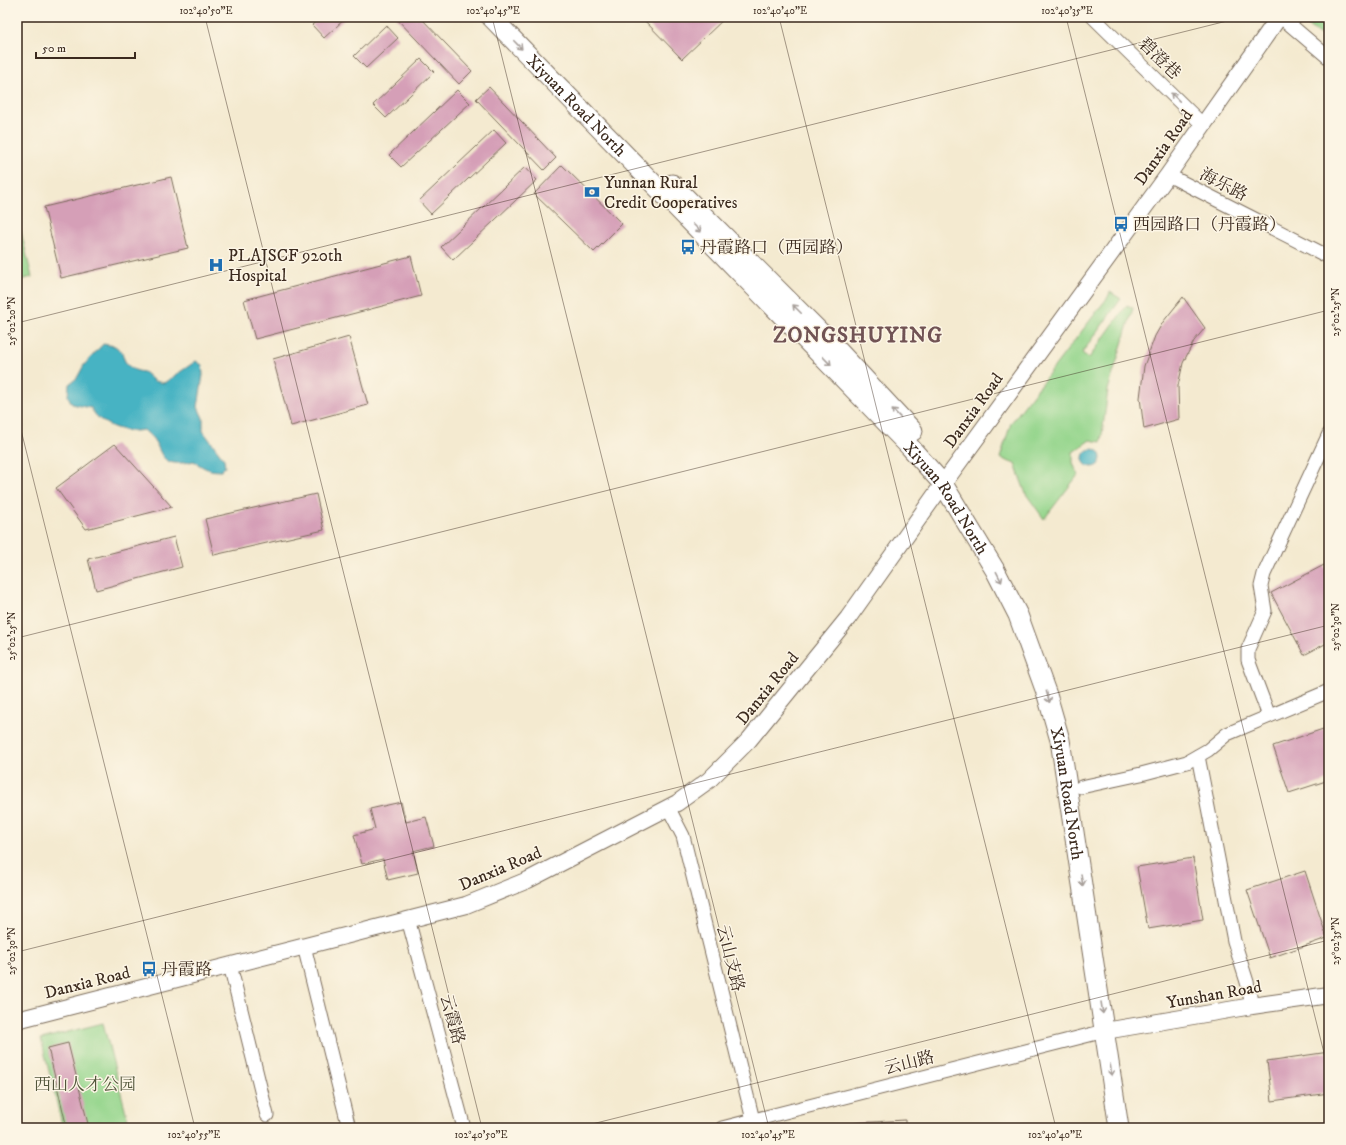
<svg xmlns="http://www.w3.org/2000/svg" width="1346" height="1145" viewBox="0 0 1346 1145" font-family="'IM FELL DW Pica','Noto Serif SC',serif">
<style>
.green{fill:#94d58c;stroke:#688055}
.water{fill:#46b3c3;stroke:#406e70}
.building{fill:#d59fb7}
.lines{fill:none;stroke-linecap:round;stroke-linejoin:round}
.minor-casing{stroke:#7c6d5c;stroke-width:15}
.tertiary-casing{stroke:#7c6d5c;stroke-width:18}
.secondary-casing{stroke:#7c6d5c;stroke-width:21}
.minor{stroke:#fff;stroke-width:13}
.tertiary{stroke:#fff;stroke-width:16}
.secondary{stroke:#fff;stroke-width:19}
.oneway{stroke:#a79f9a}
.ticks{fill:none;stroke:#3b2a1e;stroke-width:1;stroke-opacity:0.45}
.labels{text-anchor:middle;stroke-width:3;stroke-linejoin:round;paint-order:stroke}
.street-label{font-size:17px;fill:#3b2a1e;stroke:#fcf5e5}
.poi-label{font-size:17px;fill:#3b2a1e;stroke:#fcf5e5;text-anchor:start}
.park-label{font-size:17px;fill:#51553a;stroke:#fcf5e5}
.district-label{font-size:21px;font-weight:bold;letter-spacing:1px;fill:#715354;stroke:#fcf5e5}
.neatline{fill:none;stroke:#3b2a1e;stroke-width:1.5}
.ticks-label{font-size:10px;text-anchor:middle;fill:#3b2a1e}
</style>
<rect width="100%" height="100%" fill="#fcf5e5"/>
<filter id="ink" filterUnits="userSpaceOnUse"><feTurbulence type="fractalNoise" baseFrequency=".025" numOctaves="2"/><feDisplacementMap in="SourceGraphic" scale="8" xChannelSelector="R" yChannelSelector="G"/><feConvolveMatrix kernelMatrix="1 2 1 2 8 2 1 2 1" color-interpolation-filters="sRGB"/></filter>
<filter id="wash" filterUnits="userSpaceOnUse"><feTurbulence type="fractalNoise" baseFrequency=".012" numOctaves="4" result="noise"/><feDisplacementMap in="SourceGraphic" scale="16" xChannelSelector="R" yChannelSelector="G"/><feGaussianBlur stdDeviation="0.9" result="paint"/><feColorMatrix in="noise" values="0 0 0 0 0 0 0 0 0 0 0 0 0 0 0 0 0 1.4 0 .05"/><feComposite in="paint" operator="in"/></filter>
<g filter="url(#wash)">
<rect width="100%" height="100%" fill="#f4ead0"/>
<g class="green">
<path d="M 1298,17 L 1329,17 L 1329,41 L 1297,18 Z"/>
<path d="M 19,224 L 32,277 L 17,281 L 17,225 Z"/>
<path d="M 1110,292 L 1121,299 L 1082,353 L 1089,358 L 1127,305 L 1133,308 L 1108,390 L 1101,442 L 1090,440 L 1073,452 L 1073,463 L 1078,475 L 1044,519 L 1026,494 L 1015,464 L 1000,458 L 1011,423 L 1108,297 Z"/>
<path d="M 103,1023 L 130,1128 L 63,1128 L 41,1039 Z"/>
</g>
<g class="water">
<path d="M 103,344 L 115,346 L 122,352 C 124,364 131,371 144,372 L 154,381 L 164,383 L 196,361 L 202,365 L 203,375 L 198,407 L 203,418 L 203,431 L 224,459 L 225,467 L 221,471 C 209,471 203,468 194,461 C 151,471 168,445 143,430 C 125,434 99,425 91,408 L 72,404 L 68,396 L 69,384 L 77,378 L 84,365 Z"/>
<circle cx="1092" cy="458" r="9"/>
</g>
<g id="blocks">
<g class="building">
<path d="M 321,17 L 347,17 L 324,38 L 312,25 Z"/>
<path d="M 395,17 L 420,17 L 472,71 L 459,84 Z"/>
<path d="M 641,17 L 726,17 L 682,59 Z"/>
<path d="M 386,25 L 398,38 L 366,68 L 354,56 Z"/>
<path d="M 421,59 L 434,72 L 386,118 L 373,105 Z"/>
<path d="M 489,87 L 556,158 L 544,170 L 476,99 Z"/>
<path d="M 457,90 L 470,103 L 401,167 L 389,155 Z"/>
<path d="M 494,130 L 506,143 L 431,214 L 419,201 Z"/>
<path d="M 562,165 L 622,224 L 594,252 L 534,194 Z"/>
<path d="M 525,167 L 537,180 L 453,260 L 441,247 Z"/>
<path d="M 171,177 L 188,248 L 61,278 L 44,207 Z"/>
<path d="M 411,256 L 421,296 L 255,339 L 244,300 Z"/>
<path d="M 1183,297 L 1205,328 L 1194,341 L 1183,363 L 1178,386 L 1179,419 L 1144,429 L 1140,398 L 1144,366 L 1155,336 L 1163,322 Z"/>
<path d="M 349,337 L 368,405 L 291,426 L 273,359 Z"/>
<path d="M 115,444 L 172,507 L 86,529 L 56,488 Z"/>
<path d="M 316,494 L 324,530 L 214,555 L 205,519 Z"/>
<path d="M 174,537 L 182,567 L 96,590 L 88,559 Z"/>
<path d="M 1324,565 L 1329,575 L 1329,642 L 1304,655 L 1271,593 Z"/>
<path d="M 1329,727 L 1329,780 L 1289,793 L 1273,746 Z"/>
<path d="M 401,802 L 406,822 L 426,817 L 434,846 L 413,851 L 418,873 L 388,880 L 383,859 L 362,864 L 354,835 L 375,829 L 370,809 Z"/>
<path d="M 1193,858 L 1203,920 L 1148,929 L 1137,867 Z"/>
<path d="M 1305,871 L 1327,938 L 1270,958 L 1247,890 Z"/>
<path d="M 68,1043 L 89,1128 L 67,1128 L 48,1048 Z"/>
<path d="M 1329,1052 L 1329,1093 L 1272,1101 L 1267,1061 Z"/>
<path d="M 905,1120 L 905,1128 L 856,1128 L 855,1123 Z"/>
</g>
</g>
</g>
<g filter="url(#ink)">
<use href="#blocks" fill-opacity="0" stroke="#7c6d5c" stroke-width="1"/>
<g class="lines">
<g class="minor-casing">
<g id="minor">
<path d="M 1093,17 L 1203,125"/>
<path d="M 1281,17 L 1329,58"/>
<path d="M 1168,175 L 1329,257"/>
<path d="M 1269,716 L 1248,660 L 1248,649 L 1265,611 L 1261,586 L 1264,574 L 1329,434"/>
<path d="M 1198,756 L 1234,941 L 1247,982 L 1252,1006"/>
<path d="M 1081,787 L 1141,774 L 1187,762 L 1208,750 L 1227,734 L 1329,691"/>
<path d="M 668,807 L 683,836 L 755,1128"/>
<path d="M 408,919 L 464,1128"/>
<path d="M 304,946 L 349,1128"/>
<path d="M 230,965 L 267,1115"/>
<path d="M 722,1128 L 1105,1031"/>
</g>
</g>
<g class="tertiary-casing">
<g id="tertiary">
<path d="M 17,1020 L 466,905 L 528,880 L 677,803 L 709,780 L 749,740 L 848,618 L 943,484 L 1168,175 L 1279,17"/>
<path d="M 1105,1031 L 1252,1006 L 1329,995"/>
</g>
</g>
<g class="secondary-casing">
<g id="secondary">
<path id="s1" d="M 491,17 L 910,447 L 943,484 L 995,570 L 1018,615 L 1047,695 L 1060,740 L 1119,1128"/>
<path d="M 672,184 L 831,343 L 913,431"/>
</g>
</g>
<use href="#minor" class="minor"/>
<use href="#tertiary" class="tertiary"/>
<use href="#secondary" class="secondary"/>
</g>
<defs><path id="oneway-shaft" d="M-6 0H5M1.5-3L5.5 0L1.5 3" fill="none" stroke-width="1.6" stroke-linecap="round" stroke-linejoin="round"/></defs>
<g class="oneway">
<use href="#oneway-shaft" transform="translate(518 45) rotate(46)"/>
<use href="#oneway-shaft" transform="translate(1175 97) rotate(-136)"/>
<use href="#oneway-shaft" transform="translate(697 228) rotate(45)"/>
<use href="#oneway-shaft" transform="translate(797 309) rotate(-135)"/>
<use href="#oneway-shaft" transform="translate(827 361) rotate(46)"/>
<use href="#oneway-shaft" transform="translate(896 413) rotate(-133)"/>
<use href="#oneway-shaft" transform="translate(999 577) rotate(63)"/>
<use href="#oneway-shaft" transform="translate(1048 697) rotate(74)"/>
<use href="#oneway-shaft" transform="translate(1082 880) rotate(81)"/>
<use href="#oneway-shaft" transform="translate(1102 1008) rotate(81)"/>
<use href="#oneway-shaft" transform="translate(1111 1070) rotate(82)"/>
</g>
</g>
<path class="ticks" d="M 205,17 L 482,1128M 492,17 L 769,1128M 779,17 L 1056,1128M 1066,17 L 1329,1073M 17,323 L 1243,17M 17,414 L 195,1128M 17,638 L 1329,310M 17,952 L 1329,625M 576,1128 L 1329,940"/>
<defs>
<g id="bank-bare" transform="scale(1.2)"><path d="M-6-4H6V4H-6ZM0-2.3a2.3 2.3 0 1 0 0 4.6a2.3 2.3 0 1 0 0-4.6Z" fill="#1f6fb2" stroke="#fcf5e5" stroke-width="2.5" paint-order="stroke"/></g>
<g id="bus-bare" transform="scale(1.2)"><path d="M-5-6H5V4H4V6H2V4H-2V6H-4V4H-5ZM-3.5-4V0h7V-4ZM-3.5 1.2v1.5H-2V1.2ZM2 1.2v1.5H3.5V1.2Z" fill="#1f6fb2" stroke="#fcf5e5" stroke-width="2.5" paint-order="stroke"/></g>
<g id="hospital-bare" transform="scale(1.2)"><path d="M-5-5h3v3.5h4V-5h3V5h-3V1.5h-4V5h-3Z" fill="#1f6fb2" stroke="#fcf5e5" stroke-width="2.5" paint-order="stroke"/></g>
</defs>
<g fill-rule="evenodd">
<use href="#bank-bare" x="592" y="192"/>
<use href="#bus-bare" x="1121" y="224"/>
<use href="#bus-bare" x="688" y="247"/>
<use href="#hospital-bare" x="216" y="265"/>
<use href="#bus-bare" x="149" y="969"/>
</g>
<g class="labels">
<g class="street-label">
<text transform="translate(1160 58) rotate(44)" y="6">碧澄巷</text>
<text dy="6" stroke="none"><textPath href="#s1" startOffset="123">Xiyuan Road North</textPath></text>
<text transform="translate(1163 147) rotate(-55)" y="6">Danxia Road</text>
<text transform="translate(1224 184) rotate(27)" y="6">海乐路</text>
<text transform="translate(973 410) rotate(-54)" y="6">Danxia Road</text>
<text dy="6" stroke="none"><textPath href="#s1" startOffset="663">Xiyuan Road North</textPath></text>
<text transform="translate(767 688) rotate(-51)" y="6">Danxia Road</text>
<text dy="6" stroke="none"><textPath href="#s1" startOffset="987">Xiyuan Road North</textPath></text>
<text transform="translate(500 868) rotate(-23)" y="6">Danxia Road</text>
<text transform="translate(731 958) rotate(76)" y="6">云山支路</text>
<text transform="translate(87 982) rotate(-14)" y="6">Danxia Road</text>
<text transform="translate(1214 994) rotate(-10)" y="6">Yunshan Road</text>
<text transform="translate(453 1019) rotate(75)" y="6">云霞路</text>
<text transform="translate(909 1062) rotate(-14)" y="6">云山路</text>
</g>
<g class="poi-label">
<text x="604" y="188">Yunnan Rural<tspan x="604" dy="20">Credit Cooperatives</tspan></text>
<text x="1133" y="230">西园路口（丹霞路）</text>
<text x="700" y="253">丹霞路口（西园路）</text>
<text x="228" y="261">PLAJSCF 920th<tspan x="228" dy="20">Hospital</tspan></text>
<text x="161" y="975">丹霞路</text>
</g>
<g class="park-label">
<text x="85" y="1090">西山人才公园</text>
</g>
<g class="district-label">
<text x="858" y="342">ZONGSHUYING</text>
</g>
</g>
<rect width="1346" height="1145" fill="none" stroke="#fcf5e5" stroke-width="44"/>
<path d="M36 52v6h99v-6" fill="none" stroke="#3b2a1e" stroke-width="2"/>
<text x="42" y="52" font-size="12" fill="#3b2a1e" stroke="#fcf5e5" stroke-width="3" paint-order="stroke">50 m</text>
<rect x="22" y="22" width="1302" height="1101" class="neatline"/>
<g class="ticks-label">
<text x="206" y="14">102°40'50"E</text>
<text x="493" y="14">102°40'45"E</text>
<text x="780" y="14">102°40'40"E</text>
<text x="1067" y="14">102°40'35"E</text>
<text transform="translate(1335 312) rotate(-90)" y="4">25°02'25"N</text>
<text transform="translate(11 321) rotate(-90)" y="4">25°02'20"N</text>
<text transform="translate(1335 627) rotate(-90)" y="4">25°02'30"N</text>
<text transform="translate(11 636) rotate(-90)" y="4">25°02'25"N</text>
<text transform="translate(1335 941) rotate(-90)" y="4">25°02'35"N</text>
<text transform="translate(11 951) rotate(-90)" y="4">25°02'30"N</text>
<text x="194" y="1138">102°40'55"E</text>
<text x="481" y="1138">102°40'50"E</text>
<text x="768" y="1138">102°40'45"E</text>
<text x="1055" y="1138">102°40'40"E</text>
</g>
</svg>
